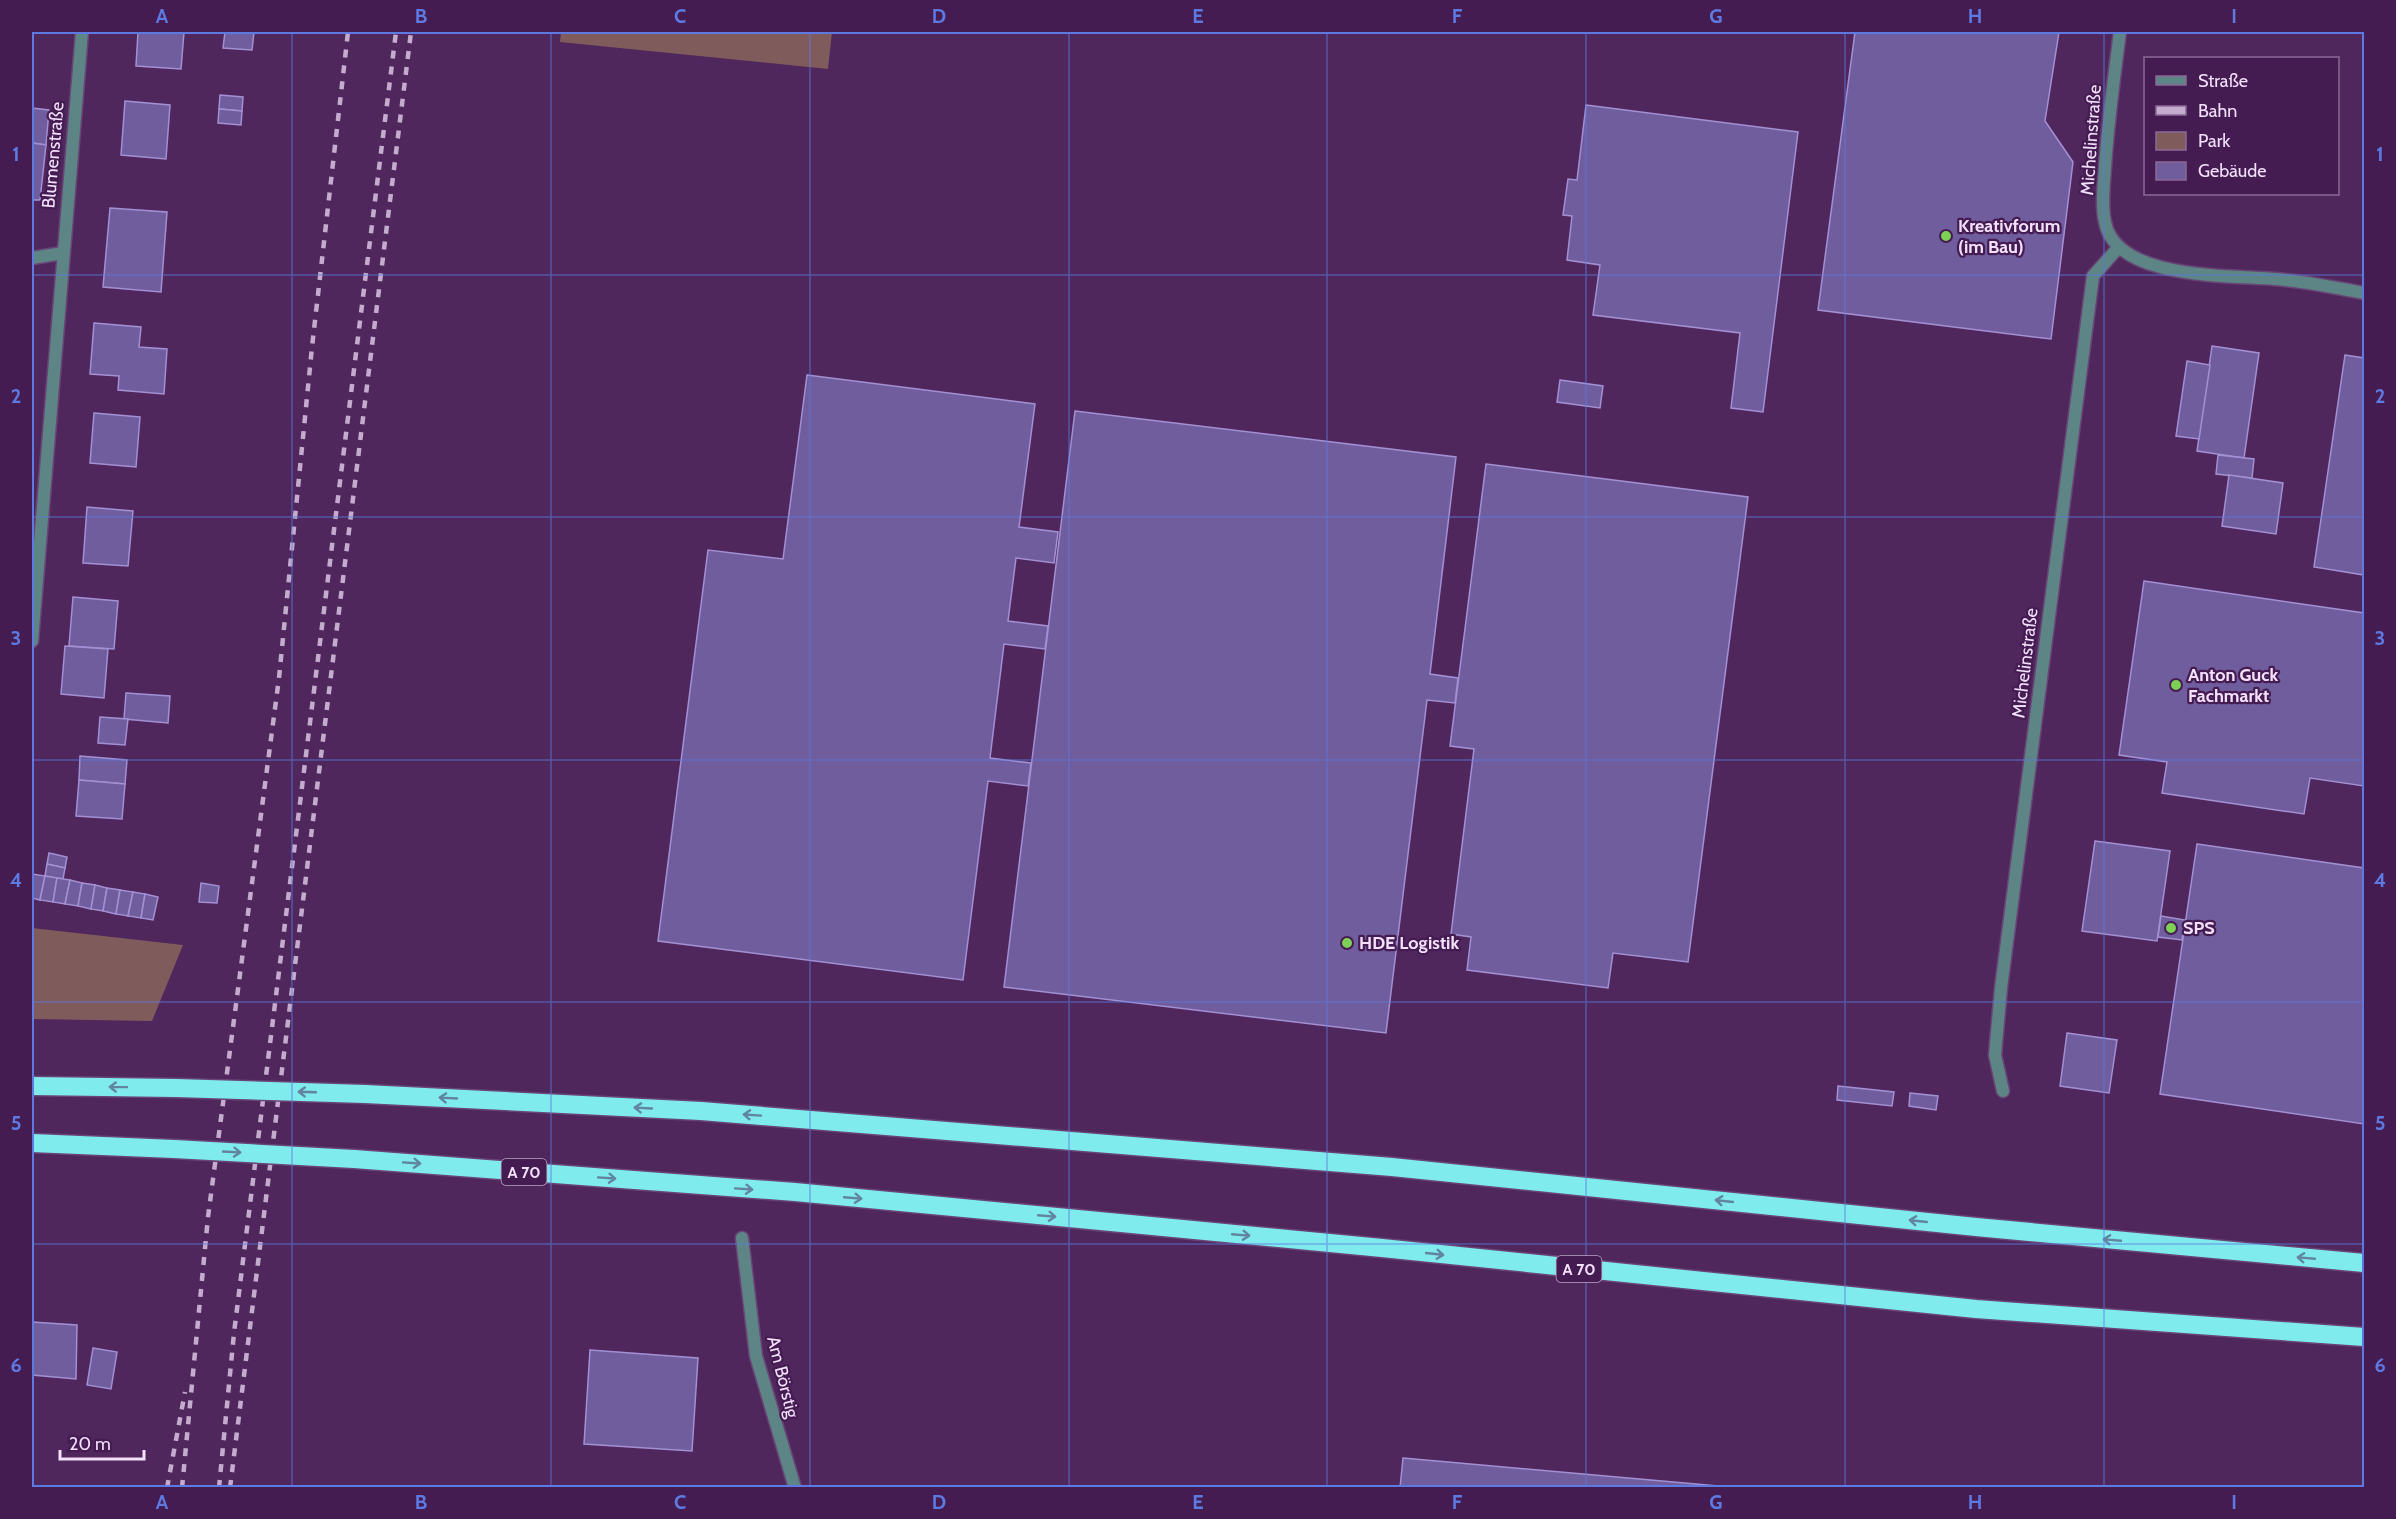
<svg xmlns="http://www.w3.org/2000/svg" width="2396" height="1519" viewBox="0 0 2396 1519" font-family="Cabin,sans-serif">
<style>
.green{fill:#805b5c}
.building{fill:#705d9d;stroke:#a390d4;stroke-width:1.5}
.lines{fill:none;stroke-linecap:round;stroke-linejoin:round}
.minor-casing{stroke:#694576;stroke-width:15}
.motorway-casing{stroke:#694576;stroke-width:21}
.minor{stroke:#5d8586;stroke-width:12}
.motorway{stroke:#7febed;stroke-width:18}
.rail{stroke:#c5accf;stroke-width:4.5;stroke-dasharray:8 8;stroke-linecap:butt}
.motorway-bridge-casing{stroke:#694576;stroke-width:21;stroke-linecap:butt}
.motorway-bridge{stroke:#7febed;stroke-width:18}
.oneway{stroke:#6284a0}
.grid{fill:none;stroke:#5d7ae2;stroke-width:1.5;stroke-opacity:0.55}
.poi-dot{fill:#7dd154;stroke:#441c52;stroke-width:2}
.labels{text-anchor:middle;stroke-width:4.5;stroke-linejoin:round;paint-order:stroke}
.shield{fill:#441c52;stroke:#bea5c8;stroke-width:1.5}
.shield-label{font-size:16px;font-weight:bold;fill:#f3e0fb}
.street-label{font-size:18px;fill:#f3e0fb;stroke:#441c52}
.poi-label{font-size:18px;font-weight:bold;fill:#f3e0fb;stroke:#441c52;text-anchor:start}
.neatline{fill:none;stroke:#5d7ae2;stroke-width:2}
.grid-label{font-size:20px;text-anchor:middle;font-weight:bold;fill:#5d7ae2}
</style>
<rect width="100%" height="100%" fill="#4f275d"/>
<g class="green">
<path d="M 561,32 L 832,32 L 828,69 L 560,42 Z"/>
<path d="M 32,928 L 183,945 L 152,1021 L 32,1019 Z"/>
</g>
<g class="building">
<path d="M 138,32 L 184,32 L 181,69 L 136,66 Z"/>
<path d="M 225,32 L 254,32 L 252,50 L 223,48 Z"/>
<path d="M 1855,32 L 2059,32 L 2045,121 L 2073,162 L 2051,339 L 1818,310 Z"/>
<path d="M 220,95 L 243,97 L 242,111 L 219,109 Z"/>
<path d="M 125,101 L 170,105 L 166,159 L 121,155 Z"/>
<path d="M 1586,105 L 1798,132 L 1763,412 L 1731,408 L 1740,333 L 1593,315 L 1600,265 L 1567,260 L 1572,216 L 1563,215 L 1568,179 L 1577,180 Z"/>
<path d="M 32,108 L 49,110 L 46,145 L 32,143 Z"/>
<path d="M 219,109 L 242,111 L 241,125 L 218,123 Z"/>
<path d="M 32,143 L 46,145 L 40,200 L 32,200 Z"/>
<path d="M 110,208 L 167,212 L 161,292 L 103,287 Z"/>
<path d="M 94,323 L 141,327 L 139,347 L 167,349 L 164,394 L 118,390 L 119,376 L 90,374 Z"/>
<path d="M 2212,346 L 2259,353 L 2244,458 L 2197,451 Z"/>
<path d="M 2345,355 L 2364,358 L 2364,575 L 2314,567 Z"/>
<path d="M 2187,361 L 2210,365 L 2199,439 L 2176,436 Z"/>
<path d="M 807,375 L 1035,404 L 1019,527 L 1058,532 L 1054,563 L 1016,558 L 1008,621 L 1048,626 L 1045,649 L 1004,644 L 990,758 L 1031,763 L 1028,786 L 988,781 L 963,980 L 658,941 L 708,550 L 783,559 Z"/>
<path d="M 1560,380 L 1603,386 L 1600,408 L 1557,402 Z"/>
<path d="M 1075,411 L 1456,457 L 1430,674 L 1458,678 L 1455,703 L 1427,700 L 1386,1033 L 1004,987 Z"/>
<path d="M 94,413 L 140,417 L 136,467 L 90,463 Z"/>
<path d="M 2218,455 L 2254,459 L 2252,478 L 2216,474 Z"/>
<path d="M 1486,464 L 1748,497 L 1688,962 L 1613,953 L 1608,988 L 1467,970 L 1471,937 L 1451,934 L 1474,749 L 1450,746 Z"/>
<path d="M 2229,475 L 2283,483 L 2276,534 L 2222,526 Z"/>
<path d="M 87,507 L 133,511 L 128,566 L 83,563 Z"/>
<path d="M 2144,581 L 2364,613 L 2364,786 L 2310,778 L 2304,814 L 2162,793 L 2167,762 L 2119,755 Z"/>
<path d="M 73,597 L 118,601 L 114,649 L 69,646 Z"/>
<path d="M 65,646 L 108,649 L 104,698 L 61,694 Z"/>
<path d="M 126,693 L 170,696 L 168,723 L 124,719 Z"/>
<path d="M 100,717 L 128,719 L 125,745 L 98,743 Z"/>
<path d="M 80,756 L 127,760 L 125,784 L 79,780 Z"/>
<path d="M 79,780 L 125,784 L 122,819 L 76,816 Z"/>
<path d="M 2095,841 L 2170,851 L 2157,941 L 2082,931 Z"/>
<path d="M 2197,844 L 2364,868 L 2364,1124 L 2160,1094 Z"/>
<path d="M 49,853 L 67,857 L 65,868 L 47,864 Z"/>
<path d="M 47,864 L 65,868 L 63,879 L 45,876 Z"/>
<path d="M 32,874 L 45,876 L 40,900 L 32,898 Z"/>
<path d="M 45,876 L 57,878 L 53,902 L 40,900 Z"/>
<path d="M 57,878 L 70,880 L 65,904 L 53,902 Z"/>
<path d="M 70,880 L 82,883 L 78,906 L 65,904 Z"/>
<path d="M 82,883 L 95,885 L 91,909 L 78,906 Z"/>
<path d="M 201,883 L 219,886 L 217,903 L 199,902 Z"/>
<path d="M 95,885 L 107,888 L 103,911 L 91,909 Z"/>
<path d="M 107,888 L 120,890 L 116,914 L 103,911 Z"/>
<path d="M 120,890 L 133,892 L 128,916 L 116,914 Z"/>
<path d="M 133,892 L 145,894 L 141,918 L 128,916 Z"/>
<path d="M 145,894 L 158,897 L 153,920 L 141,918 Z"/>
<path d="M 2161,916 L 2185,920 L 2182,940 L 2158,937 Z"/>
<path d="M 2067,1033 L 2117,1040 L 2109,1093 L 2060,1086 Z"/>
<path d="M 1838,1086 L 1894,1092 L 1892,1106 L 1837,1100 Z"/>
<path d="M 1910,1093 L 1938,1096 L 1936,1110 L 1909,1106 Z"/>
<path d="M 32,1322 L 77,1325 L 76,1379 L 32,1375 Z"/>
<path d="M 93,1348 L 117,1352 L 111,1389 L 87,1385 Z"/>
<path d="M 590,1350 L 698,1358 L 692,1451 L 584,1444 Z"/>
<path d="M 1403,1458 L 1741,1488 L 1400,1488 Z"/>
</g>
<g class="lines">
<g class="minor-casing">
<g id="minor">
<path d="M 2120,32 C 2114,77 2108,122 2105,167 C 2104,184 2101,205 2105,222 C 2116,280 2229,275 2275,279 C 2305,281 2335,288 2364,293"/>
<path d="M 32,258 L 63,253"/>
<path d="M 32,641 L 82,32"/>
<path d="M 2003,1091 L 1995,1055 L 2001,988 L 2093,276 L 2118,248"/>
<path d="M 742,1238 L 756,1356 L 795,1488"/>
</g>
</g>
<g class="motorway-casing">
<g id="motorway">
<path d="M 32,1086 L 176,1088"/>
<path d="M 365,1094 L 701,1111 L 1392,1167 L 1976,1227 L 2364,1263"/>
<path d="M 32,1143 L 174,1149"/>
<path d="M 354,1159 L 795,1192 L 1382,1248 L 1976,1309 L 2364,1337"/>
</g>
</g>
<use href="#minor" class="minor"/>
<use href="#motorway" class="motorway"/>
<g class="rail">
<path d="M 167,1488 L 185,1392"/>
<path d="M 182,1488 L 208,1217 L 279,678 L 312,347 L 348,32"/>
<path d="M 219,1488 L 234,1333 L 396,32"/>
<path d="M 230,1488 L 411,32"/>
</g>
<g class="motorway-bridge-casing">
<g id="motorway-bridge">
<path d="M 176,1088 L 365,1094"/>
<path d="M 174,1149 L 354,1159"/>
</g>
</g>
<use href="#motorway-bridge" class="motorway-bridge"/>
</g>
<defs><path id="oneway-shaft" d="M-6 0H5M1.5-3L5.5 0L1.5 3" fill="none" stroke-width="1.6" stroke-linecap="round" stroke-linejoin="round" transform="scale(1.5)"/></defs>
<g class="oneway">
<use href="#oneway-shaft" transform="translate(118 1087) rotate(-179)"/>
<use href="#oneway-shaft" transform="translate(307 1092) rotate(-178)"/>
<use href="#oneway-shaft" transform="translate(448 1098) rotate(-177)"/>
<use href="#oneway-shaft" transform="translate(643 1108) rotate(-177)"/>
<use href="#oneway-shaft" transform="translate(752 1115) rotate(-176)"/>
<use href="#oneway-shaft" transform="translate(232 1152) rotate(3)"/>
<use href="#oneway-shaft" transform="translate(412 1163) rotate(4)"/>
<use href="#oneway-shaft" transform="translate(607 1178) rotate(4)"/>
<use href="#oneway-shaft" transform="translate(744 1189) rotate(4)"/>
<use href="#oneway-shaft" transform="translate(853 1198) rotate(5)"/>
<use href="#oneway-shaft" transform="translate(1724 1201) rotate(-174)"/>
<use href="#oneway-shaft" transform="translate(1047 1216) rotate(5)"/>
<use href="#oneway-shaft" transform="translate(1918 1221) rotate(-174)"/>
<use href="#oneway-shaft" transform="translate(1241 1235) rotate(5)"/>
<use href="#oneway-shaft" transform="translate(2112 1240) rotate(-175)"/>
<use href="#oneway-shaft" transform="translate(1435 1254) rotate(6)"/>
<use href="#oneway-shaft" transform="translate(2306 1258) rotate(-175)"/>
</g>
<path class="grid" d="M 292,32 L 292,1488M 551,32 L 551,1488M 810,32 L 810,1488M 1069,32 L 1069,1488M 1327,32 L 1327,1488M 1586,32 L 1586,1488M 1845,32 L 1845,1488M 2104,32 L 2104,1488M 32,275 L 2364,275M 32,517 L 2364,517M 32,760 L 2364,760M 32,1002 L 2364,1002M 32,1244 L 2364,1244"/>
<g class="poi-dot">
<circle cx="1946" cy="236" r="6"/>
<circle cx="2176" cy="685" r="6"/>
<circle cx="2171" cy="928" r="6"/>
<circle cx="1347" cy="943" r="6"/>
</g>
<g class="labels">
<g class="shield">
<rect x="501.5" y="1159" width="45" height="26" rx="4.5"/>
<rect x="1556.5" y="1256" width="45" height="26" rx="4.5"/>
</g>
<g class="shield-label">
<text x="524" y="1178">A 70</text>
<text x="1579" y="1275">A 70</text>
</g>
<g class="street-label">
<text transform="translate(2091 140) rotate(-86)" y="6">Michelinstraße</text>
<text transform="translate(53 155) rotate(-85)" y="6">Blumenstraße</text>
<text transform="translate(2025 663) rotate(-83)" y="6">Michelinstraße</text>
<text transform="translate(783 1377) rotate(76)" y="6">Am Börstig</text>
</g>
<g class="poi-label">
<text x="1958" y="232">Kreativforum<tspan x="1958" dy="21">(im Bau)</tspan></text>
<text x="2188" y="681">Anton Guck<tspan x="2188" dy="21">Fachmarkt</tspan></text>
<text x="2183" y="934">SPS</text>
<text x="1359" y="949">HDE Logistik</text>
</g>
</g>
<rect width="2396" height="1519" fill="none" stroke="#441c52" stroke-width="66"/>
<rect x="2144" y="57" width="195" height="138" fill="#441c52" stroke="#8a6a96" stroke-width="1.5"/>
<rect x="2156" y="76" width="30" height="9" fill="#5d8586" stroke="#8a6a96" stroke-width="1.5"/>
<text x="2198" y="87" font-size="18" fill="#f3e0fb">Straße</text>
<rect x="2156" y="106" width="30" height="9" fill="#c5accf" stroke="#8a6a96" stroke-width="1.5"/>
<text x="2198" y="117" font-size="18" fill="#f3e0fb">Bahn</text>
<rect x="2156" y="132" width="30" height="18" fill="#805b5c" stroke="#8a6a96" stroke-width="1.5"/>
<text x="2198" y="147" font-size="18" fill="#f3e0fb">Park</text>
<rect x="2156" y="162" width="30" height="18" fill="#705d9d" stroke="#8a6a96" stroke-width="1.5"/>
<text x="2198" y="177" font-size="18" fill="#f3e0fb">Gebäude</text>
<path d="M60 1450v9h84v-9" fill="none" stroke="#f3e0fb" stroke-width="3"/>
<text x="69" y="1450" font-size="18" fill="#f3e0fb" stroke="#441c52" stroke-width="4.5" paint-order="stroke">20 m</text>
<rect x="33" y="33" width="2330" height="1453" class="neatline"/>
<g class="grid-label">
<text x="162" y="23">A</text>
<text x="421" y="23">B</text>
<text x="680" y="23">C</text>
<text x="939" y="23">D</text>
<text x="1198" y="23">E</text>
<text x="1457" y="23">F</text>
<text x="1716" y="23">G</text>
<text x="1975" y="23">H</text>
<text x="2234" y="23">I</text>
<text x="16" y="161">1</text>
<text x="2380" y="161">1</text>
<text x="16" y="403">2</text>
<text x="2380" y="403">2</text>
<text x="16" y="645">3</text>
<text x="2380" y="645">3</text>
<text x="16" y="887">4</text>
<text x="2380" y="887">4</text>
<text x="16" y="1130">5</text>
<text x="2380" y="1130">5</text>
<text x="16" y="1372">6</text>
<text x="2380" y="1372">6</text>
<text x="162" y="1509">A</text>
<text x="421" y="1509">B</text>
<text x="680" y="1509">C</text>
<text x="939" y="1509">D</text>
<text x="1198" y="1509">E</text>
<text x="1457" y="1509">F</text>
<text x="1716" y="1509">G</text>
<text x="1975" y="1509">H</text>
<text x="2234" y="1509">I</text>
</g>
</svg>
